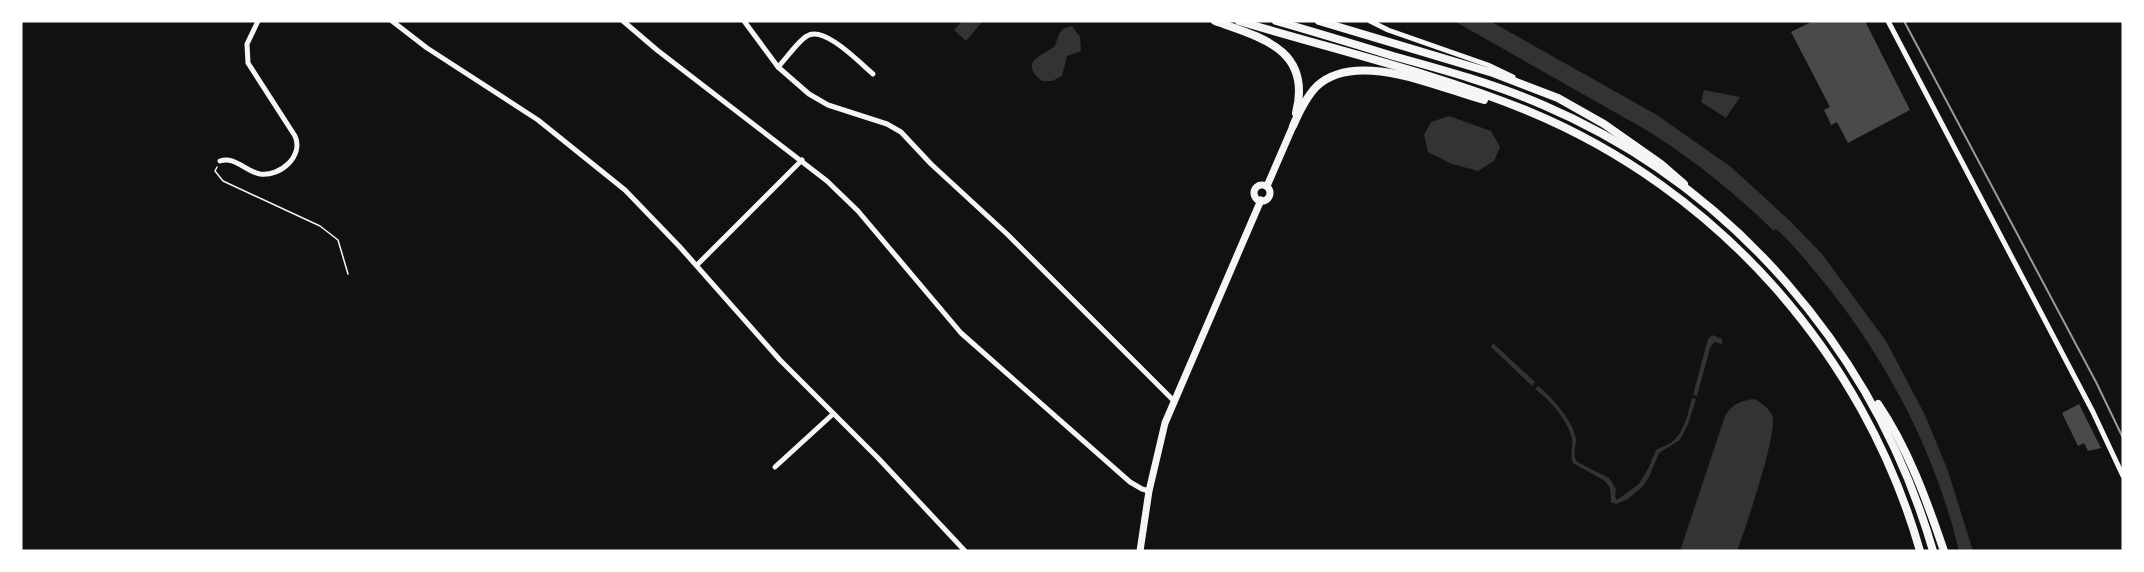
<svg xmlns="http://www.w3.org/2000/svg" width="2144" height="572" viewBox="0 0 2144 572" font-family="'Varela Round',sans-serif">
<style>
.water{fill:#333}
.building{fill:#4a4a4a}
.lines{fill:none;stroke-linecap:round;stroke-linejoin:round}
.path{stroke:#f5f5f5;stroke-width:1.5}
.minor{stroke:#f5f5f5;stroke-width:5}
.tertiary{stroke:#f5f5f5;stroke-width:7}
.primary{stroke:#f5f5f5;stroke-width:8}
.trunk{stroke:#f5f5f5;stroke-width:8}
.rail{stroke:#9a9a9a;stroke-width:2}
</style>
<rect width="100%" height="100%" fill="#111"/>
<g class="water">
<path d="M 962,21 L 983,21 L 966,41 L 954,30 Z"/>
<path d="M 1454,21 L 1490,21 L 1657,115 L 1731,167 L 1790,221 L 1822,254 L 1886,341 L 1925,415 L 1948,471 L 1973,551 L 1959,551 C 1936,455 1891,368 1831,291 C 1813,269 1797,248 1776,229 L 1774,231 C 1735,193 1694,160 1648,131 Z"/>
<path d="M 1072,26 L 1080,37 L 1081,51 L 1067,56 L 1062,76 L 1052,81 L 1042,81 C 1018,61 1043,56 1055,46 C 1059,35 1059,28 1072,26 Z"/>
<path d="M 1704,90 L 1740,97 L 1726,118 L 1701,102 Z"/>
<path d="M 1449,116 L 1491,131 L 1500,147 L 1494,161 L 1478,171 L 1452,164 L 1428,152 L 1424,135 L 1431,122 Z"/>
<path d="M 1712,335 L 1722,339 L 1722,344 L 1714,342 L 1710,348 L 1697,396 L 1693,395 L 1708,339 Z"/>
<path d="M 1493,343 L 1535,382 L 1532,386 L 1491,347 Z"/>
<path d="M 1538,386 C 1551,396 1574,422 1576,439 C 1576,448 1572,455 1577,462 L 1609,478 L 1616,489 L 1615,497 L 1617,500 L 1639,484 L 1649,467 L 1656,450 C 1660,447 1664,447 1669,444 C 1684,435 1688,414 1692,398 L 1696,399 L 1688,424 L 1680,440 L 1659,453 L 1649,477 L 1642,487 L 1628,499 L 1616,504 L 1611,502 L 1610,488 L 1605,481 L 1573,463 C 1570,455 1573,447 1572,439 C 1568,420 1550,400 1535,389 Z"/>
<path d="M 1755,399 C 1761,403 1768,407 1772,415 C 1779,430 1745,530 1737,551 L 1680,551 L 1725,416 C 1732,404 1741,400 1755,399 Z"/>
</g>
<g class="building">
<path d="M 1813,21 L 1865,21 L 1910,110 L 1848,143 L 1837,122 L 1831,125 L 1828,118 L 1824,110 L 1830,107 L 1791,32 Z"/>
<path d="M 2079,404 L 2101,448 L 2088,451 L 2084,443 L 2078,446 L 2062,413 Z"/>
</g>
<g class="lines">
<path class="path" d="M 217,167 L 215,171 L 223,181 L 320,226 L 338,240 L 348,274"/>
<g class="minor">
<path d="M 392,21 L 427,48 L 538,120 L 625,190 L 679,246 L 780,360 L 878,458 L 965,551"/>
<path d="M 623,21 L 657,50 L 827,181 L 858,211 L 961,333 L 1130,482 L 1142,489 L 1149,491"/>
<path d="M 744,21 L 778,67 L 809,94 L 828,105 L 887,124 L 901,132 L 931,164 L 1007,234 L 1174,401"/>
<path d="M 1370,21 L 1388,30 L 1488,65 L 1513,77"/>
<path d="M 1888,21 L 2093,412 L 2123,476"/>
<path d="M 778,67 C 786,59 798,41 807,36 C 824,25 860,63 873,74"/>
<path d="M 220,161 C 235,156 245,171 260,174 C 280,177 304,156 295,136 L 248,63 L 247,44 L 258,21"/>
<path d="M 697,265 L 802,160"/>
<path d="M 775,467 L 833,414"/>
</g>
<g class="tertiary">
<circle cx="1262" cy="193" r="8"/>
<path d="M 1267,186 L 1293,126"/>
<path d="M 1140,551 L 1149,491 L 1165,423 L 1261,200"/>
</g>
<path class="primary" d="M 1319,21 L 1493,73 L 1558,98 L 1604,124 L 1661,164 L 1684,184"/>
<g class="trunk">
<path d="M 1215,21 C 1263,38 1312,50 1296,113"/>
<path d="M 1239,21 C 1335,50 1435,73 1528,111 C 1717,189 1864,354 1920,551"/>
<path d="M 1276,21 C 1315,32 1354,44 1393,56 C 1444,70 1495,84 1543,105 C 1733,186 1876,354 1933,551"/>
<path d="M 1293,126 C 1299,112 1306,97 1317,86 C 1357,49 1439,88 1484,100"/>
<path d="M 1878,404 C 1908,448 1927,501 1944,551"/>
</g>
<path class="rail" d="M 1904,21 L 2096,382 L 2123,438"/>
</g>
<rect width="2144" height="572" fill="none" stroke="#ffffff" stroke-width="45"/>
</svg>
